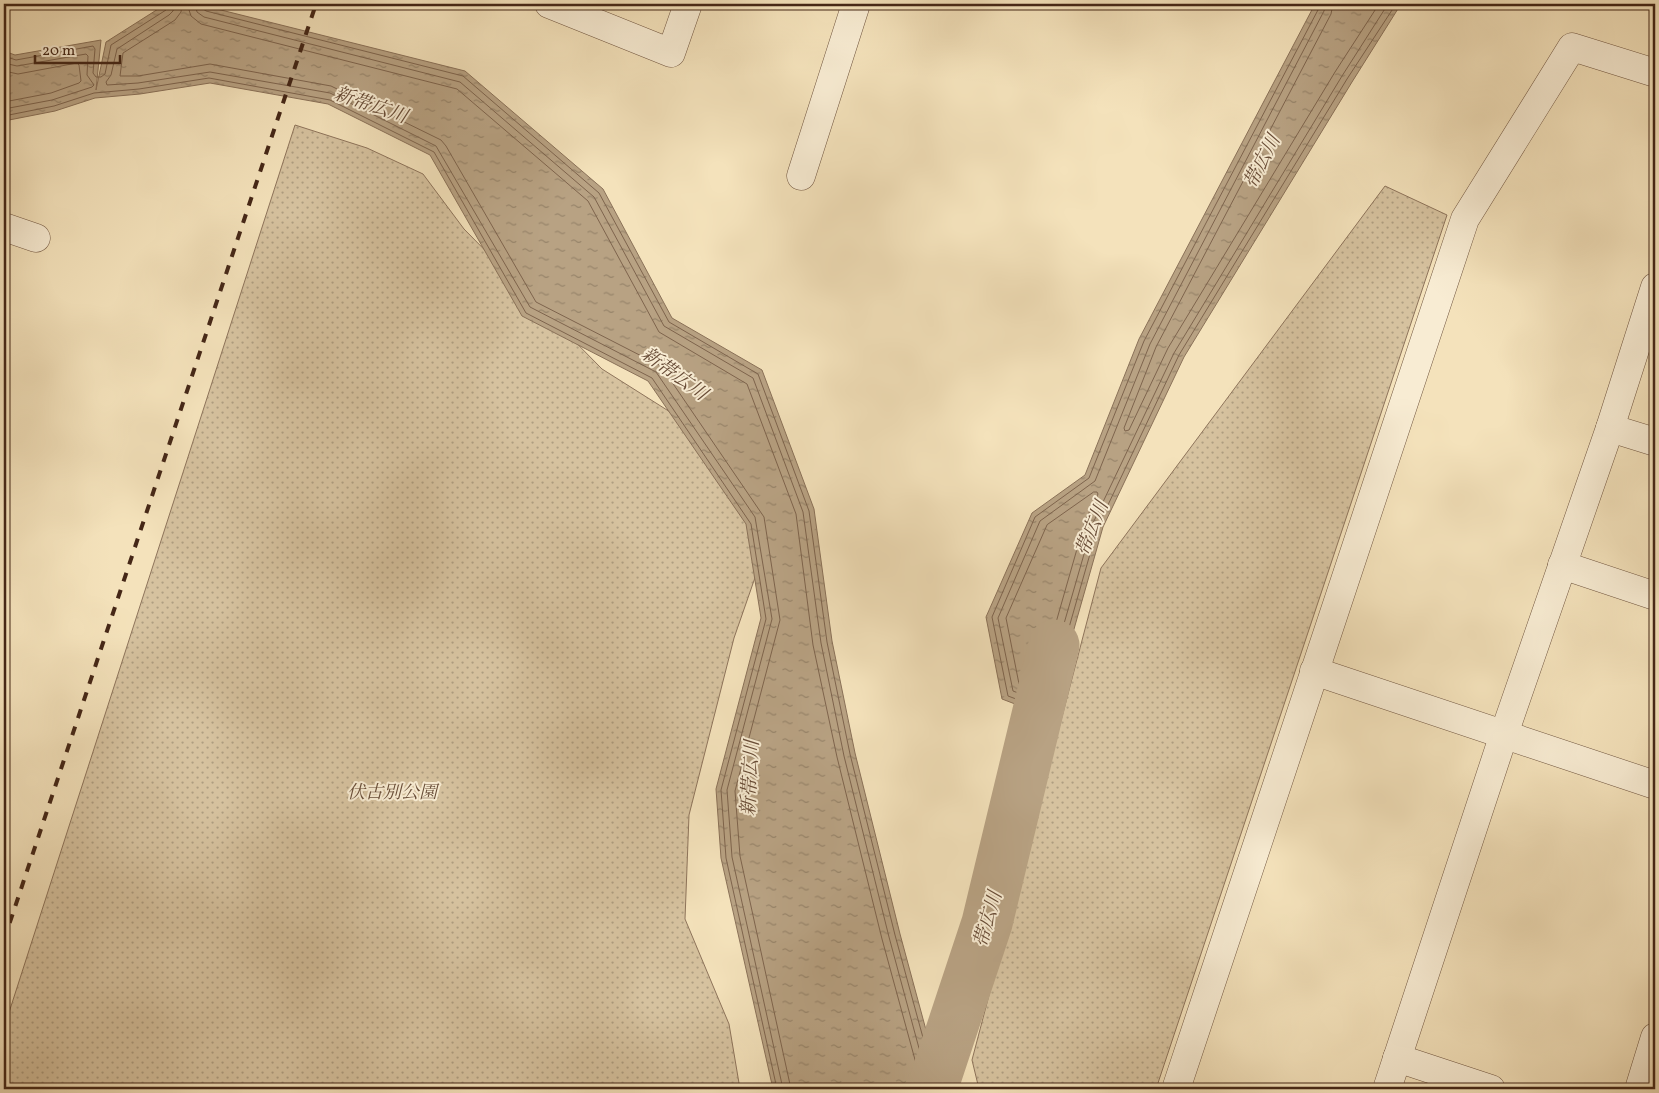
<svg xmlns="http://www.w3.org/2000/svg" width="1659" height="1093" viewBox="0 0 1659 1093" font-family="Vollkorn,'Noto Serif JP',serif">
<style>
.grass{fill:url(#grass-dots);stroke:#8e745b}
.water{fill:url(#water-ripples);stroke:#8a7158}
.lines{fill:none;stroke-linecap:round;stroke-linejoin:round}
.shore{stroke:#7e644d;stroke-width:1}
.river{stroke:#b8a283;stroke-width:51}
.minor-casing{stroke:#715640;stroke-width:29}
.minor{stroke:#f8ecd3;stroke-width:28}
.rail{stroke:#452717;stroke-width:4;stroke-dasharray:9 9;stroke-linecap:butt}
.labels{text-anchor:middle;stroke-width:4;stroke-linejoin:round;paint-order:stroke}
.park-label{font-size:18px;font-style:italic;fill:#694e39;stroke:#f8ecd3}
.water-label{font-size:19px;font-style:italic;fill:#684c37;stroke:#f8ecd3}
</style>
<defs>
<pattern id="grass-dots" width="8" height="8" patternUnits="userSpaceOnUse" patternTransform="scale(1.25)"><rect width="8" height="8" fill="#d6c29f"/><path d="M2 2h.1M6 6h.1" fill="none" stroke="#af9e81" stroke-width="1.8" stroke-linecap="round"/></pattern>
<pattern id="water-ripples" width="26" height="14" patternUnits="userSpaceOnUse" patternTransform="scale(1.25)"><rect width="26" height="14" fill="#b8a283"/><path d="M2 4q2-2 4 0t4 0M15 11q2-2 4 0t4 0" fill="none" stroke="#97846a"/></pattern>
</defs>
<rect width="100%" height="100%" fill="#f4e2bb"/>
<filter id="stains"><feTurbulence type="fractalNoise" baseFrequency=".004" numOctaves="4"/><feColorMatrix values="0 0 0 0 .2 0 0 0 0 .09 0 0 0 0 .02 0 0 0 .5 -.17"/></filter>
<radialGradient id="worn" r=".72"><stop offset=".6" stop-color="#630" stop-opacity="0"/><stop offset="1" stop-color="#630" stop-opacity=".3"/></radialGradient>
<g class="grass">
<path d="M 295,125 L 367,148 L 423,174 L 464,229 L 602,369 L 667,410 L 703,438 L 743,474 L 758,569 L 734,638 L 689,815 L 685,919 L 729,1024 L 740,1089 L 4,1089 L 4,1028 Z"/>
<path d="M 1385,186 L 1447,215 L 1156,1089 L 979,1089 L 972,1060 L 1101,568 Z"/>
</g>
<g class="water">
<path d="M 166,4 L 197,4 L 465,71 L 603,189 L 672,318 L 762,370 L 814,509 L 832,641 L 855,753 L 900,934 L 942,1089 L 773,1089 L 721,858 L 716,789 L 761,618 L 746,524 L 648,381 L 522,316 L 430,155 L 328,104 L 210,83 L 140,94 L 95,98 L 55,111 L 4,121 L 4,51 L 15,55 L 101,40 L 96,90 L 106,42 Z"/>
<path d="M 1315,4 L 1401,4 L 1352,82 L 1184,357 L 1103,527 L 1049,717 L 1002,699 L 986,617 L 1032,513 L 1085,475 L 1139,339 Z"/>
</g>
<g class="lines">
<g class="shore">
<path d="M 175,4 L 173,11 L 169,15 L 117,49 L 111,75 L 106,82 L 107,85 L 138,83 L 210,72 L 330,93 L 436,146 L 530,307 L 656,372 L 755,517 L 772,619 L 727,790 L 732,857 L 783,1089"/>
<path d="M 182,4 L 181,12 L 175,20 L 123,53 L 120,76 L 138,76 L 210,64 L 331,86 L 441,140 L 446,146 L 536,302 L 661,366 L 764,517 L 780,620 L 735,791 L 740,856 L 791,1089"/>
<path d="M 187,4 L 191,16 L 201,24 L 457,89 L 588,201 L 659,332 L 747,384 L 796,514 L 813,645 L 837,757 L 882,939 L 923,1089"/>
<path d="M 195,4 L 197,12 L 204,17 L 460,82 L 594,197 L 664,326 L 753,378 L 803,512 L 821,643 L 844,756 L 889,937 L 930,1089"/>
<path d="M 201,4 L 202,8 L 206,11 L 463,76 L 599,193 L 669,322 L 758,374 L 809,511 L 827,642 L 850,754 L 895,935 L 937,1089"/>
<path d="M 1319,4 L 1319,8 L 1144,341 L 1089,478 L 1035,517 L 992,617 L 1008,696 L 1043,709 L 1046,708 L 1098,526 L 1179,355 L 1347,79 L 1396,4"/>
<path d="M 1326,4 L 1324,11 L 1150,344 L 1095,481 L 1040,521 L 998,618 L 1013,691 L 1039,701 L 1042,700 L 1093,523 L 1174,353 L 1342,76 L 1388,4"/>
<path d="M 1333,4 L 1331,14 L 1156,347 L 1124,428 L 1125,431 L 1129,430 L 1168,348 L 1335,72 L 1379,4"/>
<path d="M 4,56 L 16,60 L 93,46 L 95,49 L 93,73 L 96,77 L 101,77 L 105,74 L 111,45 L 166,10 L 168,4"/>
<path d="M 4,63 L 17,66 L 86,54 L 88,56 L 87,75 L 94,85 L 92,87 L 52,100 L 4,109"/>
<path d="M 4,71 L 18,74 L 77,63 L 79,65 L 81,81 L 79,83 L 51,93 L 4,102"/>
<path d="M 4,116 L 54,106 L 94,93 L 139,89 L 209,78 L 330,100 L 434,152 L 526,313 L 652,378 L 751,524 L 766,619 L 721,790 L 726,858 L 777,1089"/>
<path d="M 1094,492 L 1097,492 L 1098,494 L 1085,521 L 1037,689 L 1034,691 L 1019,684 L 1006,618 L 1047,525 Z"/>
</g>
<path class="river" d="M 930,1089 L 933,1086 L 987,923 L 1054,645"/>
<g class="minor-casing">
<g id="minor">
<path d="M 549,4 L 671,53 L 688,4"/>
<path d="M 801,176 L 856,4"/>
<path d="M 4,227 L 36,238"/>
<path d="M 1610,428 L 1655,442"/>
<path d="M 1562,565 L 1655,596"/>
<path d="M 1314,671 L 1655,785"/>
<path d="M 1397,1058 L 1491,1089"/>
<path d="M 1176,1089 L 1465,219 L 1572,47 L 1655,73"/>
<path d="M 1387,1089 L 1504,734 L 1610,428 L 1655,287"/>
<path d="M 1639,1089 L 1655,1037"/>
</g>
</g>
<use href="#minor" class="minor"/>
<path class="rail" d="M 4,940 L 316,4"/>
</g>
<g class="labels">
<g class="park-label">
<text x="392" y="798">伏古別公園</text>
</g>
<g class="water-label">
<text transform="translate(371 104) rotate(19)" y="7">新帯広川</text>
<text transform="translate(1261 161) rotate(-63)" y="7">帯広川</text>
<text transform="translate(675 373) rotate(36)" y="7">新帯広川</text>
<text transform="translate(1091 528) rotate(-68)" y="7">帯広川</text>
<text transform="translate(749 778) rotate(-87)" y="7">新帯広川</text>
<text transform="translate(987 919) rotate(-74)" y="7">帯広川</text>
</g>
</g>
<rect width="1659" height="1093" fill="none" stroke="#f4e2bb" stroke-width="20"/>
<rect x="5" y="5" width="1649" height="1083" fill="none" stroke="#452717" stroke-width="2.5"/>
<rect x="10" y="10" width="1639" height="1073" fill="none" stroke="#452717"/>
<path d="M35 55v8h85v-8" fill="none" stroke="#452717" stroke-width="2.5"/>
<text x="42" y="55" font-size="15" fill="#452717" stroke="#f8ecd3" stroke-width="4" paint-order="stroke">20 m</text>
<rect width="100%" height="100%" filter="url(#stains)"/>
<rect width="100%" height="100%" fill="url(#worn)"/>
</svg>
